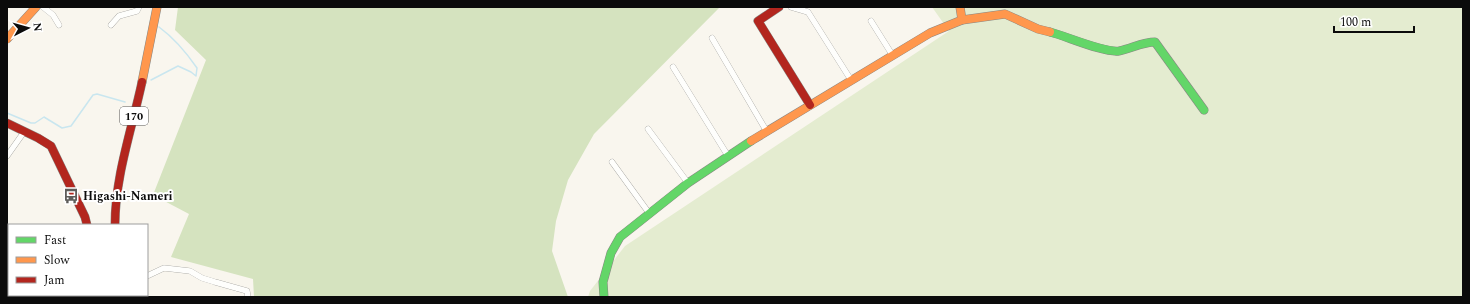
<svg xmlns="http://www.w3.org/2000/svg" width="1470" height="304" viewBox="0 0 1470 304" font-family="Spectral,serif">
<style>
.green{fill:#e4ecd0}
.forest{fill:#d5e3bf}
.lines{fill:none;stroke-linecap:round;stroke-linejoin:round}
.stream{stroke:#c9e6ef;stroke-width:1.5}
.street-casing{stroke:#92918d;stroke-width:6}
.fast-casing{stroke:#898784;stroke-width:9}
.slow-casing{stroke:#898784;stroke-width:9}
.jam-casing{stroke:#898784;stroke-width:9}
.street{stroke:#fefefc;stroke-width:5.5}
.fast{stroke:#63d668;stroke-width:8}
.slow{stroke:#ff974d;stroke-width:8}
.jam{stroke:#b3261e;stroke-width:8}
.labels{text-anchor:middle;stroke-width:4;stroke-linejoin:round;paint-order:stroke}
.shield{fill:#fff;stroke:#545454;stroke-width:1}
.shield-label{font-size:11px;font-weight:bold;fill:#0b0b0b}
.poi-label{font-size:12px;font-weight:bold;fill:#0b0b0b;stroke:#fff;text-anchor:start}
</style>
<rect width="100%" height="100%" fill="#f9f6ee"/>
<path class="green" d="M 932,7 L 1463,7 L 1463,297 L 588,297 L 590,291 L 625,246 L 949,31 Z"/>
<path class="forest" d="M 178,7 L 720,7 L 594,134 L 568,180 L 556,221 L 552,251 L 568,297 L 254,297 L 253,279 L 171,257 L 189,214 L 153,195 L 206,60 L 175,30 Z"/>
<g class="lines">
<g class="stream">
<path d="M 151,80 L 178,66 L 191,72 L 196,76 L 197,68 C 186,52 174,38 159,27"/>
<path d="M 7,113 L 31,123 L 35,123 L 44,117 L 62,128 L 71,126 L 93,95 L 97,94 L 125,102"/>
</g>
<g class="street-casing">
<g id="street">
<path d="M 43,7 L 53,15 L 59,25"/>
<path d="M 791,7 L 808,12 L 851,80"/>
<path d="M 871,21 L 893,56"/>
<path d="M 111,25 L 119,16 L 137,11 L 139,7"/>
<path d="M 712,38 L 767,132"/>
<path d="M 673,67 L 728,156"/>
<path d="M 648,129 L 688,183"/>
<path d="M 7,156 L 24,132"/>
<path d="M 612,162 L 649,213"/>
<path d="M 147,276 L 164,268 L 190,271 L 202,278 L 215,282 L 247,291 L 248,297"/>
</g>
</g>
<g class="fast-casing">
<g id="fast">
<path d="M 1050,32 C 1066,36 1104,53 1119,51 C 1131,49 1142,42 1155,42 L 1204,110"/>
<path d="M 604,297 L 603,282 L 611,253 L 620,237 L 688,183 L 751,141"/>
</g>
</g>
<g class="slow-casing">
<g id="slow">
<path d="M 960,7 L 962,20"/>
<path d="M 7,39 L 36,7"/>
<path d="M 142,82 L 157,7"/>
<path d="M 751,141 L 930,33 L 962,20 L 1005,14 L 1038,29 L 1050,32"/>
<path d="M 125,295 L 126,297"/>
<path d="M 82,297 L 83,295"/>
</g>
</g>
<g class="jam-casing">
<g id="jam">
<path d="M 779,7 L 758,21 L 810,105"/>
<path d="M 7,123 L 38,138 L 51,146 L 85,217 L 87,225"/>
<path d="M 115,225 C 115,176 132,129 142,82"/>
</g>
</g>
<use href="#street" class="street"/>
<use href="#fast" class="fast"/>
<use href="#slow" class="slow"/>
<use href="#jam" class="jam"/>
</g>
<defs>
<g id="bus-bare" transform="scale(1.2)"><path d="M-5-6H5V4H4V6H2V4H-2V6H-4V4H-5ZM-3.5-4V0h7V-4ZM-3.5 1.2v1.5H-2V1.2ZM2 1.2v1.5H3.5V1.2Z" fill="#5e5d5a" stroke="#fff" stroke-width="2.5" paint-order="stroke"/></g>
</defs>
<g fill-rule="evenodd">
<use href="#bus-bare" x="71" y="196"/>
</g>
<g class="labels">
<rect class="shield" x="120" y="107" width="28" height="18" rx="3"/>
<g class="shield-label">
<text x="134" y="120">170</text>
</g>
<g class="poi-label">
<text x="83" y="200">Higashi-Nameri</text>
</g>
</g>
<rect width="1470" height="304" fill="none" stroke="#0b0b0b" stroke-width="16"/>
<rect x="8" y="224" width="140" height="72" fill="#ffffff" stroke="#9d9d9d"/>
<rect x="16" y="237" width="20" height="6" fill="#63d668" stroke="#9d9d9d"/>
<text x="44" y="244" font-size="12" fill="#0b0b0b">Fast</text>
<rect x="16" y="257" width="20" height="6" fill="#ff974d" stroke="#9d9d9d"/>
<text x="44" y="264" font-size="12" fill="#0b0b0b">Slow</text>
<rect x="16" y="277" width="20" height="6" fill="#b3261e" stroke="#9d9d9d"/>
<text x="44" y="284" font-size="12" fill="#0b0b0b">Jam</text>
<g transform="translate(28 28) rotate(84)" stroke="#ffffff" stroke-width="3" paint-order="stroke">
<path d="M0-3L7 15L0 10L-7 15Z" fill="#0b0b0b"/>
<text y="-6" font-size="11" font-weight="bold" text-anchor="middle" fill="#0b0b0b">N</text>
</g>
<path d="M1334 26v6h80v-6" fill="none" stroke="#0b0b0b" stroke-width="2"/>
<text x="1340" y="26" font-size="12" fill="#0b0b0b" stroke="#ffffff" stroke-width="3" paint-order="stroke">100 m</text>
</svg>
